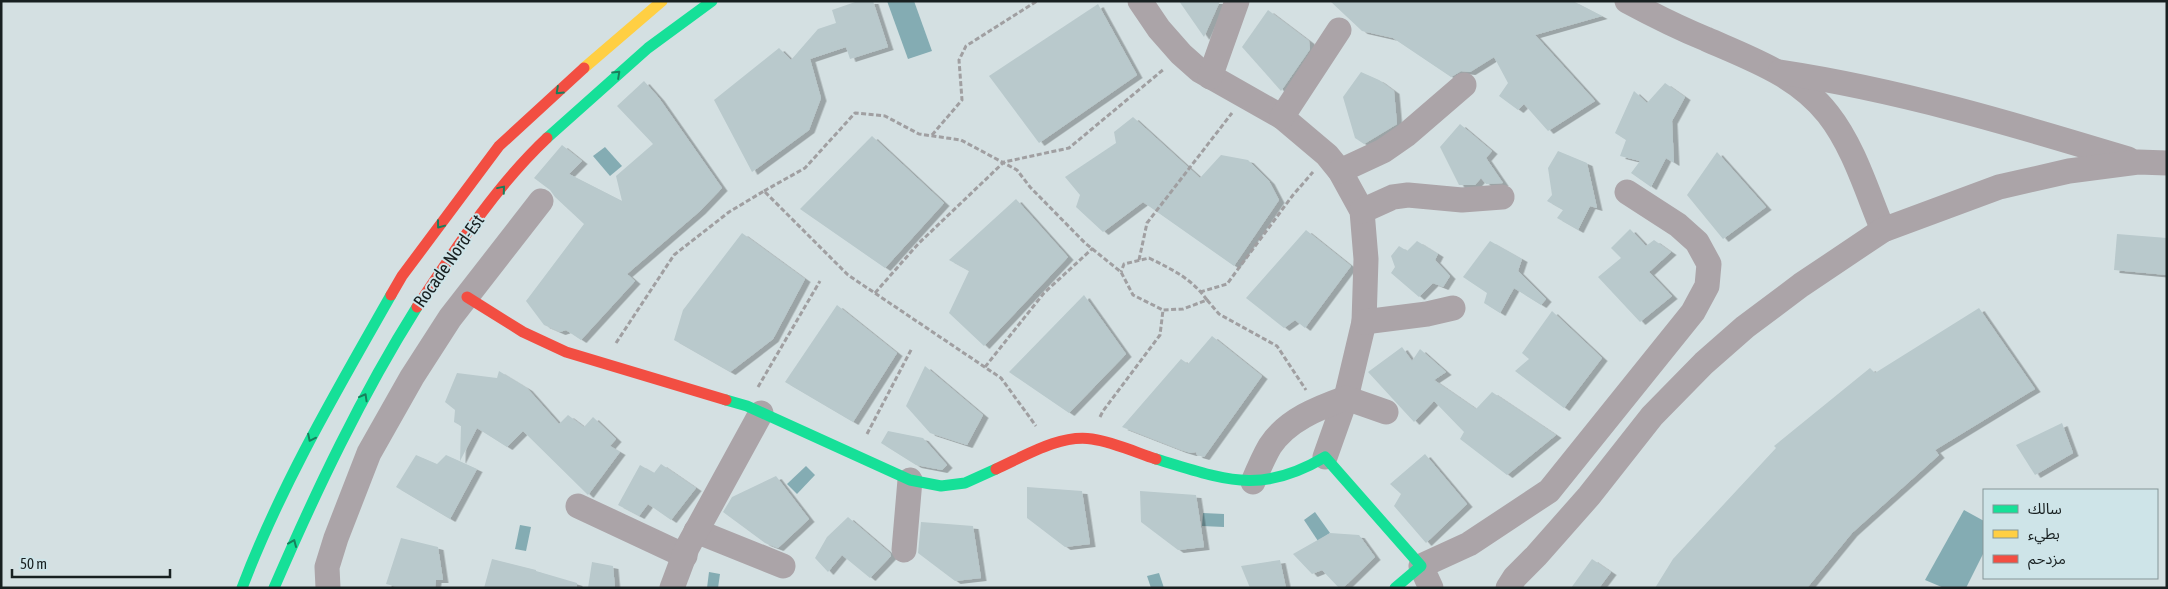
<svg xmlns="http://www.w3.org/2000/svg" width="2168" height="589" viewBox="0 0 2168 589" font-family="'Asap Condensed','Noto Sans Arabic',sans-serif">
<style>
.water{fill:#84acb3}
.building{fill:#b9c9cc;filter:url(#shadow)}
.lines{fill:none;stroke-linecap:round;stroke-linejoin:round}
.path{stroke:#a09fa1;stroke-width:3;stroke-dasharray:5 2.5;stroke-linecap:butt}
.street{stroke:#aba4a8;stroke-width:25}
.fast{stroke:#16e098;stroke-width:11}
.slow{stroke:#ffcf43;stroke-width:11}
.jam{stroke:#f24e42;stroke-width:11}
.oneway{stroke:#17805c}
.labels{text-anchor:middle;stroke-width:4;stroke-linejoin:round;paint-order:stroke}
.street-label{font-size:18px;fill:#182021;stroke:#cee4e8}
</style>
<defs>
<filter id="shadow"><feDropShadow dx="5.5" dy="3" stdDeviation="0" flood-color="#0004"/></filter>
</defs>
<rect width="100%" height="100%" fill="#d4e0e2"/>
<g class="water">
<path d="M 887,1 L 914,1 L 932,51 L 908,59 Z"/>
<path d="M 605,147 L 622,166 L 610,176 L 593,156 Z"/>
<path d="M 806,466 L 815,475 L 797,494 L 787,484 Z"/>
<path d="M 1964,510 L 1984,521 L 1984,552 L 1966,588 L 1944,588 L 1925,580 Z"/>
<path d="M 1315,512 L 1330,533 L 1318,541 L 1304,520 Z"/>
<path d="M 1203,513 L 1224,514 L 1224,527 L 1202,526 Z"/>
<path d="M 520,525 L 531,527 L 526,551 L 515,549 Z"/>
<path d="M 709,572 L 720,574 L 718,588 L 707,588 Z"/>
<path d="M 1159,573 L 1164,588 L 1151,588 L 1147,576 Z"/>
</g>
<g class="building">
<path d="M 858,1 L 873,1 L 888,47 L 850,59 L 846,47 L 810,59 L 821,98 L 809,130 L 752,172 L 714,100 L 779,48 L 791,60 L 818,29 L 836,23 L 832,10 Z"/>
<path d="M 1179,1 L 1220,1 L 1204,37 Z"/>
<path d="M 1330,1 L 1573,1 L 1602,16 L 1535,35 L 1595,101 L 1548,131 L 1524,104 L 1518,110 L 1499,96 L 1508,83 L 1494,57 L 1470,72 L 1461,71 L 1451,77 L 1393,38 L 1362,31 Z"/>
<path d="M 1098,4 L 1137,75 L 1039,143 L 989,76 Z"/>
<path d="M 1268,10 L 1309,41 L 1310,49 L 1281,91 L 1242,47 Z"/>
<path d="M 1361,72 L 1379,80 L 1394,91 L 1397,124 L 1364,144 L 1355,138 L 1343,97 Z"/>
<path d="M 644,81 L 659,98 L 722,188 L 700,211 L 627,274 L 635,281 L 581,340 L 566,330 L 560,332 L 544,325 L 526,301 L 584,224 L 555,197 L 550,190 L 534,178 L 562,145 L 582,161 L 569,174 L 622,201 L 616,176 L 653,144 L 617,106 Z"/>
<path d="M 1665,83 L 1685,97 L 1672,121 L 1674,163 L 1666,158 L 1651,187 L 1631,173 L 1640,161 L 1620,156 L 1626,140 L 1615,133 L 1634,91 L 1647,103 Z"/>
<path d="M 1133,117 L 1200,178 L 1221,155 L 1248,160 L 1269,181 L 1279,200 L 1234,266 L 1143,202 L 1103,232 L 1076,207 L 1080,195 L 1065,177 L 1116,143 L 1114,132 Z"/>
<path d="M 1460,124 L 1492,151 L 1486,158 L 1503,183 L 1486,184 L 1481,178 L 1475,185 L 1459,185 L 1440,147 Z"/>
<path d="M 872,136 L 944,203 L 885,268 L 800,209 Z"/>
<path d="M 1558,151 L 1587,163 L 1597,208 L 1590,206 L 1578,230 L 1557,218 L 1563,210 L 1547,201 L 1552,195 L 1548,168 Z"/>
<path d="M 1717,152 L 1766,207 L 1723,239 L 1687,195 Z"/>
<path d="M 1016,199 L 1068,257 L 984,346 L 949,313 L 969,271 L 949,260 Z"/>
<path d="M 1630,229 L 1646,246 L 1654,240 L 1671,252 L 1649,272 L 1672,296 L 1640,322 L 1598,277 L 1621,258 L 1611,248 Z"/>
<path d="M 1306,230 L 1351,266 L 1305,328 L 1295,320 L 1284,328 L 1246,298 Z"/>
<path d="M 742,233 L 805,279 L 773,339 L 730,372 L 674,340 L 683,310 Z"/>
<path d="M 2117,234 L 2167,238 L 2167,275 L 2114,270 Z"/>
<path d="M 1417,241 L 1438,254 L 1435,260 L 1450,276 L 1443,287 L 1433,283 L 1419,297 L 1391,273 L 1395,267 L 1391,256 L 1399,246 L 1407,251 Z"/>
<path d="M 1490,241 L 1522,259 L 1518,271 L 1546,299 L 1541,305 L 1514,288 L 1500,313 L 1484,303 L 1487,293 L 1463,277 Z"/>
<path d="M 1084,295 L 1126,354 L 1069,413 L 1009,372 Z"/>
<path d="M 837,305 L 897,353 L 853,422 L 785,382 Z"/>
<path d="M 1979,308 L 2035,389 L 1935,450 L 1939,455 L 1852,533 L 1807,588 L 1655,588 L 1673,559 L 1776,448 L 1774,446 L 1870,368 L 1875,373 Z"/>
<path d="M 1552,311 L 1602,358 L 1564,408 L 1515,371 L 1529,359 L 1522,353 Z"/>
<path d="M 1212,336 L 1262,376 L 1204,457 L 1197,455 L 1196,452 L 1191,453 L 1181,450 L 1122,427 L 1181,359 L 1188,364 Z"/>
<path d="M 1402,347 L 1412,361 L 1420,349 L 1446,372 L 1434,380 L 1476,409 L 1492,392 L 1556,435 L 1507,475 L 1460,439 L 1464,432 L 1434,401 L 1414,422 L 1368,372 Z"/>
<path d="M 925,366 L 983,415 L 967,445 L 930,433 L 906,406 Z"/>
<path d="M 499,371 L 527,388 L 559,424 L 568,415 L 584,427 L 593,417 L 616,439 L 610,446 L 620,452 L 588,495 L 523,431 L 507,447 L 477,428 L 460,461 L 461,426 L 454,422 L 455,410 L 445,402 L 457,373 L 497,378 Z"/>
<path d="M 2062,423 L 2073,453 L 2035,475 L 2016,445 Z"/>
<path d="M 888,431 L 923,438 L 947,465 L 942,470 L 916,465 L 881,443 Z"/>
<path d="M 1425,454 L 1467,504 L 1426,543 L 1394,506 L 1401,494 L 1390,484 Z"/>
<path d="M 416,455 L 437,464 L 446,455 L 477,469 L 450,519 L 396,487 Z"/>
<path d="M 661,464 L 696,488 L 671,520 L 648,504 L 639,516 L 618,505 L 640,465 L 654,473 Z"/>
<path d="M 776,476 L 809,519 L 778,548 L 765,543 L 723,512 L 732,497 Z"/>
<path d="M 1027,487 L 1082,491 L 1090,544 L 1065,547 L 1027,518 Z"/>
<path d="M 1140,491 L 1196,495 L 1204,547 L 1178,550 L 1141,522 Z"/>
<path d="M 848,517 L 890,553 L 891,556 L 870,578 L 842,555 L 828,572 L 815,558 L 827,537 Z"/>
<path d="M 921,522 L 973,526 L 981,578 L 955,581 L 918,553 Z"/>
<path d="M 1330,533 L 1359,535 L 1375,557 L 1343,588 L 1339,588 L 1322,570 L 1312,574 L 1293,554 Z"/>
<path d="M 401,538 L 438,547 L 443,580 L 436,580 L 435,588 L 401,588 L 386,584 Z"/>
<path d="M 492,559 L 536,570 L 536,571 L 577,583 L 577,588 L 484,588 Z"/>
<path d="M 1592,559 L 1611,572 L 1599,588 L 1571,588 Z"/>
<path d="M 1280,560 L 1286,588 L 1250,588 L 1241,566 Z"/>
<path d="M 592,562 L 613,566 L 615,588 L 588,588 Z"/>
</g>
<g class="lines">
<g class="path">
<path d="M 932,135 L 962,100 L 959,60 L 966,46 L 1037,1"/>
<path d="M 764,191 L 805,168 L 855,113 L 885,116 L 919,134 L 961,140 L 1017,170 L 1030,187 L 1085,243 L 1121,272 L 1133,295 L 1163,310"/>
<path d="M 1139,260 L 1147,223 L 1232,113"/>
<path d="M 1200,292 L 1227,284 L 1293,195 L 1313,172"/>
<path d="M 875,293 L 918,244 L 1004,162 L 1069,148 L 1164,69"/>
<path d="M 1207,300 L 1219,314 L 1277,346 L 1306,390"/>
<path d="M 616,343 L 674,255 L 729,212 L 764,191 L 848,275 L 1001,378 L 1036,426"/>
<path d="M 985,367 L 1044,293 L 1093,248"/>
<path d="M 758,387 L 820,281"/>
<path d="M 1100,417 L 1103,411 L 1160,335 L 1163,310 L 1183,309 L 1207,300 C 1191,278 1173,270 1149,258 L 1124,264 L 1121,272"/>
<path d="M 867,434 L 912,348"/>
</g>
<g class="street">
<path d="M 1140,1 L 1159,29 L 1181,54 L 1199,70 L 1282,117 L 1327,155 L 1340,171 L 1362,211 L 1366,259 L 1364,322 L 1346,398 L 1325,457"/>
<path d="M 1627,1 C 1653,15 1679,28 1706,39 C 1749,58 1798,75 1828,114 C 1854,147 1867,192 1883,230"/>
<path d="M 1780,72 C 1899,90 2013,124 2128,159"/>
<path d="M 1210,77 L 1237,1"/>
<path d="M 1282,117 L 1339,30"/>
<path d="M 1340,171 L 1383,151 L 1406,135 L 1464,85"/>
<path d="M 1362,211 L 1393,197 L 1408,195 L 1462,200 L 1502,197"/>
<path d="M 1364,322 L 1427,314 L 1453,308"/>
<path d="M 1253,482 C 1258,470 1263,458 1270,446 C 1287,420 1318,408 1346,398 L 1386,412"/>
<path d="M 578,506 L 685,556"/>
<path d="M 696,531 L 783,566"/>
<path d="M 904,550 L 910,480"/>
<path d="M 328,588 L 327,567 L 336,538 L 369,453 L 412,377 L 450,318 L 541,201"/>
<path d="M 672,588 L 687,548 L 761,413"/>
<path d="M 1431,588 L 1421,566 L 1469,544 L 1549,491 L 1693,312 L 1707,286 L 1709,264 L 1697,242 L 1678,225 L 1627,192"/>
<path d="M 1508,588 L 1515,577 L 1536,556 L 1589,496 L 1652,416 L 1704,363 L 1745,327 L 1801,285 L 1883,230 L 1999,187 L 2069,171 L 2138,162 L 2167,163"/>
</g>
<g class="fast">
<path d="M 547,138 L 648,48 L 712,1"/>
<path d="M 726,400 L 747,406 L 910,480 L 941,486 L 965,483 L 996,469"/>
<path d="M 1156,459 C 1224,479 1259,496 1325,457 L 1421,566 L 1395,588"/>
<path d="M 242,588 C 281,485 337,390 391,295"/>
<path d="M 274,588 C 316,491 361,396 417,307"/>
</g>
<path class="slow" d="M 584,68 L 662,1"/>
<g class="jam">
<path d="M 391,295 L 402,276 L 499,146 L 584,68"/>
<path d="M 467,297 L 523,332 L 566,352 L 726,400"/>
<path d="M 417,307 C 456,248 496,186 547,138"/>
<path d="M 996,469 C 1025,456 1060,434 1092,439 C 1113,442 1135,452 1156,459"/>
</g>
</g>
<defs><path id="oneway-chevron" d="M-2-3.5L2.5 0L-2 3.5" fill="none" stroke-width="1.6" stroke-linecap="round" stroke-linejoin="round" transform="scale(1.25)"/></defs>
<g class="oneway">
<use href="#oneway-chevron" transform="translate(617 74) rotate(-43)"/>
<use href="#oneway-chevron" transform="translate(559 91) rotate(137)"/>
<use href="#oneway-chevron" transform="translate(502 189) rotate(-50)"/>
<use href="#oneway-chevron" transform="translate(440 225) rotate(127)"/>
<use href="#oneway-chevron" transform="translate(364 397) rotate(-61)"/>
<use href="#oneway-chevron" transform="translate(311 438) rotate(116)"/>
<use href="#oneway-chevron" transform="translate(293 543) rotate(-67)"/>
</g>
<g class="labels">
<g class="street-label">
<text transform="translate(449 261) rotate(-55)" y="6">Rocade Nord-Est</text>
</g>
</g>
<rect width="2168" height="589" fill="none" stroke="#182021" stroke-width="5"/>
<rect x="1983" y="489" width="175" height="90" fill="#cee4e8" stroke="#859698"/>
<rect x="1993" y="505" width="25" height="8" fill="#16e098" stroke="#859698"/>
<text x="2028" y="514" font-size="15" fill="#182021">سالك</text>
<rect x="1993" y="530" width="25" height="8" fill="#ffcf43" stroke="#859698"/>
<text x="2028" y="539" font-size="15" fill="#182021">بطيء</text>
<rect x="1993" y="555" width="25" height="8" fill="#f24e42" stroke="#859698"/>
<text x="2028" y="564" font-size="15" fill="#182021">مزدحم</text>
<path d="M12 569v8h158v-8" fill="none" stroke="#182021" stroke-width="2.5"/>
<text x="20" y="569" font-size="15" fill="#182021" stroke="#cee4e8" stroke-width="4" paint-order="stroke">50 m</text>
</svg>
